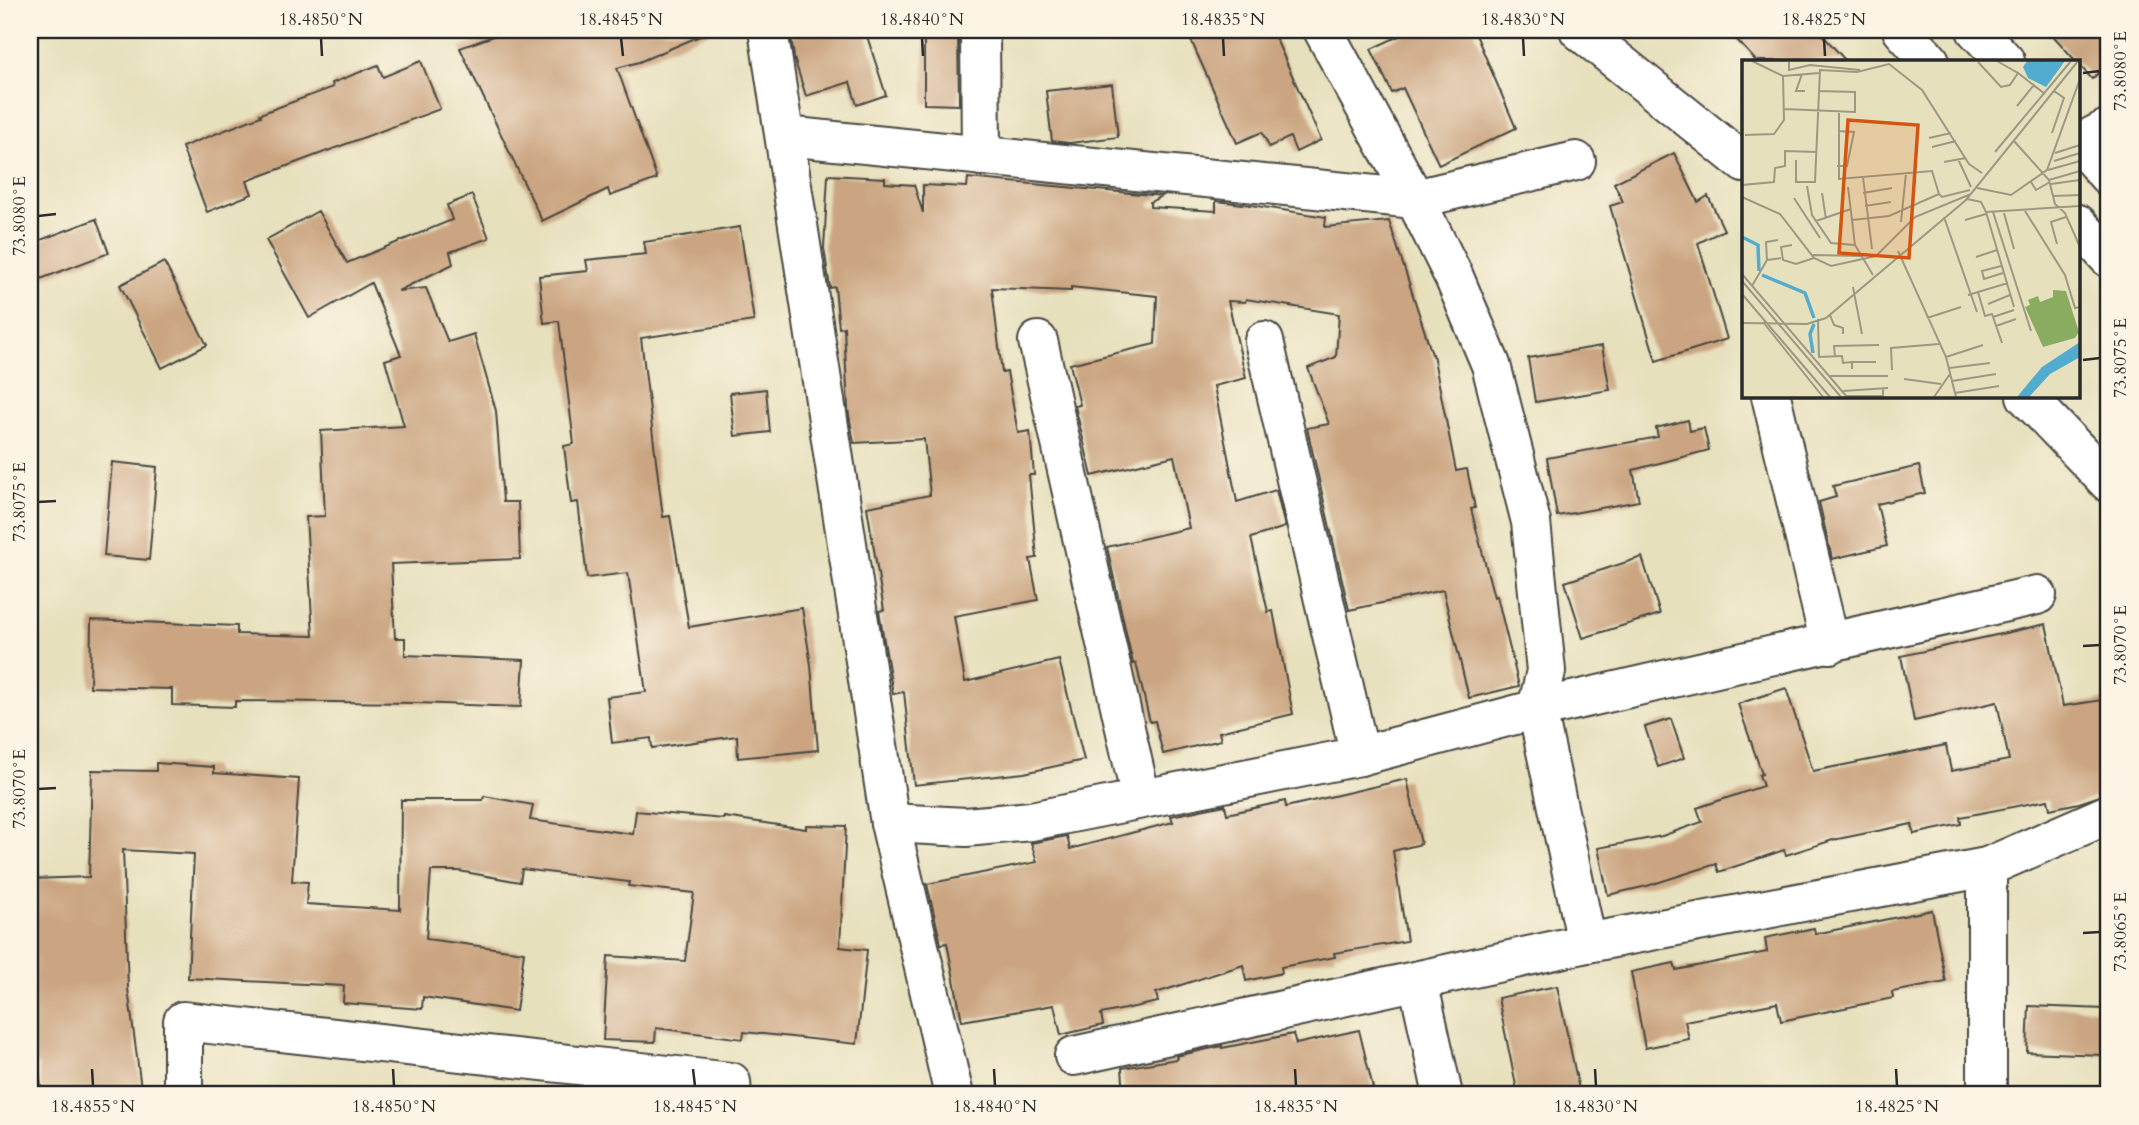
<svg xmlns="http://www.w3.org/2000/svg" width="2139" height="1125" viewBox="0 0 2139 1125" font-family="Cardo,serif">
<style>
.building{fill:#cba581}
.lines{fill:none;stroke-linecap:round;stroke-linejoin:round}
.minor-casing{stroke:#474641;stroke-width:42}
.major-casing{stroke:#474641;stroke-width:42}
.minor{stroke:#fff;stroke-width:38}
.major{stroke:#fff;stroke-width:38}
.ticks{fill:none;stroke:#2b2b2b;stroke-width:2.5}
.inset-river{fill:none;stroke:#51accf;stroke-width:3.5}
.inset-road{fill:none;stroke:#9c9883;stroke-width:2}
.view{fill:#d5540f;fill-opacity:0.15;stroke:#d5540f;stroke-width:3.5}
.inset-edge{fill:none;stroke:#2b2b2b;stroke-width:3.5}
.neatline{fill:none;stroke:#2b2b2b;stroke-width:2.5}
.ticks-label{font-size:18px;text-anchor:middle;fill:#2b2b2b}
</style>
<rect width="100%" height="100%" fill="#fcf5e5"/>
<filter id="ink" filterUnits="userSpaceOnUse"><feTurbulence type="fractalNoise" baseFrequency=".0143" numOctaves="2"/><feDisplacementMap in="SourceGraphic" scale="14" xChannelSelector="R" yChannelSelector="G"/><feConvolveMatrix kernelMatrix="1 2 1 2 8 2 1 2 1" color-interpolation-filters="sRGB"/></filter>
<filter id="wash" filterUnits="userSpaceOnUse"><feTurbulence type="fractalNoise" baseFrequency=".00686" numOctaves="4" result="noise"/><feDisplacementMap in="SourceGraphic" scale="28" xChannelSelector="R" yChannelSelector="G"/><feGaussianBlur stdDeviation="1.57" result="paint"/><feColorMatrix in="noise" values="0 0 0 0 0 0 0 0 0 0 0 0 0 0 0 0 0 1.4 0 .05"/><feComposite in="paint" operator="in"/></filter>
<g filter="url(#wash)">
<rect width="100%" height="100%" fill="#e7e0bd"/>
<g id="blocks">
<g class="building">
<path d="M 510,30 L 714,30 L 639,62 L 617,68 L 657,179 L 610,196 L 608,189 L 542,221 L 460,48 Z"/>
<path d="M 811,30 L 865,30 L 886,95 L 857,105 L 850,82 L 806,96 L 794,58 L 791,36 Z"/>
<path d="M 924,30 L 958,30 L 959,105 L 924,104 Z"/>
<path d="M 1208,30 L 1272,30 L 1321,140 L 1296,152 L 1290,137 L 1269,147 L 1262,132 L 1237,143 L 1190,38 Z"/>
<path d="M 1412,30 L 1474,30 L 1516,128 L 1439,165 L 1403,88 L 1392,93 L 1371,49 Z"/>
<path d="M 1728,30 L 1818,30 L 1846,61 L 1756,61 Z"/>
<path d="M 2048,30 L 2109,30 L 2109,63 L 2092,79 Z"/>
<path d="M 421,61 L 440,109 L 247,181 L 252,194 L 207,212 L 182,147 L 261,116 L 260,114 L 333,87 L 332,83 L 378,65 L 383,77 Z"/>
<path d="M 1112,84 L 1118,137 L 1070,143 L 1052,141 L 1046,91 Z"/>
<path d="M 1674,153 L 1698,202 L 1708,196 L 1724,230 L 1698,243 L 1727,339 L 1656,361 L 1610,206 L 1623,202 L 1614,183 Z"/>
<path d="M 828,175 L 885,178 L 885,183 L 914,185 L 923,213 L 923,185 L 967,187 L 968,178 L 1162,196 L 1150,202 L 1150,207 L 1216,211 L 1216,201 L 1251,205 L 1326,217 L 1325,227 L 1389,221 L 1432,354 L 1433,354 L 1456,471 L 1467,469 L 1475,508 L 1471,509 L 1494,597 L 1497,596 L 1519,686 L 1469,698 L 1443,590 L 1349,610 L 1307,428 L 1329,424 L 1308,368 L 1336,357 L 1339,314 L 1246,299 L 1245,302 L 1228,301 L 1246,378 L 1214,386 L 1237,502 L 1276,490 L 1285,527 L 1251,538 L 1268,612 L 1273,611 L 1293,714 L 1219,732 L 1221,740 L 1163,754 L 1155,721 L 1150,722 L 1136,663 L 1133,664 L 1107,547 L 1189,528 L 1174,456 L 1092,476 L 1075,406 L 1080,405 L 1070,364 L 1155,344 L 1157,296 L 1071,287 L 1071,291 L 992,288 L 1002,373 L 1007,372 L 1018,433 L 1030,431 L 1034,475 L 1029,475 L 1037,558 L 1030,559 L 1038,600 L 954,616 L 965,682 L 1059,660 L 1084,760 L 1024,773 L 914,785 L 904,692 L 893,694 L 879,611 L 884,610 L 867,507 L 930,495 L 924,439 L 854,443 L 848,409 L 844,327 L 839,328 L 835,287 L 830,288 L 824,248 Z"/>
<path d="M 472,195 L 489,238 L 450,252 L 453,264 L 398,291 L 426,288 L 448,342 L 474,334 L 496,411 L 503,502 L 518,502 L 520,559 L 391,564 L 395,638 L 405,638 L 405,655 L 524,660 L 521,707 L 418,703 L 235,701 L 235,707 L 172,705 L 172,689 L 90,687 L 91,620 L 237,626 L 237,634 L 313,636 L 306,517 L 325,516 L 321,431 L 404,426 L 385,360 L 401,355 L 371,283 L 309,318 L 266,240 L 318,211 L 347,263 L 452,220 L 447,205 Z"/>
<path d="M 96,219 L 109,253 L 30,283 L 30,244 Z"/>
<path d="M 740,227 L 754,321 L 641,338 L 663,517 L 670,516 L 689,627 L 802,608 L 811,665 L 818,750 L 738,758 L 737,736 L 652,748 L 651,738 L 612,743 L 607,697 L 646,692 L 628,573 L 587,578 L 578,502 L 571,503 L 564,446 L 574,444 L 559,321 L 544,323 L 539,276 L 588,271 L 586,260 L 646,254 L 644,242 Z"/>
<path d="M 164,262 L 207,345 L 162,368 L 120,285 Z"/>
<path d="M 1602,346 L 1610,390 L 1535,402 L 1528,358 Z"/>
<path d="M 766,389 L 770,432 L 735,436 L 730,393 Z"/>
<path d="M 1688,420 L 1690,431 L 1704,428 L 1709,450 L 1633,470 L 1639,501 L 1557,516 L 1547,458 L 1658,437 L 1656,428 Z"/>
<path d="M 112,462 L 157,467 L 149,560 L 104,556 Z"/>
<path d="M 1919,466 L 1925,493 L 1877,504 L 1887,546 L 1832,559 L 1819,502 L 1836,497 L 1833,486 Z"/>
<path d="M 1642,557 L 1660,614 L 1583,638 L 1565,582 Z"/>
<path d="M 2046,624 L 2063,706 L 2109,699 L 2109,793 L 2079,803 L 2050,809 L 2048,800 L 1960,817 L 1961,824 L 1914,834 L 1912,824 L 1833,840 L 1786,855 L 1784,850 L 1719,872 L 1716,864 L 1647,886 L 1608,895 L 1598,848 L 1662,836 L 1702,822 L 1697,808 L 1763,786 L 1759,775 L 1762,774 L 1738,704 L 1786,688 L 1813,771 L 1946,745 L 1951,771 L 2009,760 L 1997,702 L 1914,721 L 1901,656 Z"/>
<path d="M 1671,719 L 1684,758 L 1658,767 L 1645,727 Z"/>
<path d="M 156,763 L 214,767 L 214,773 L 299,779 L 292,881 L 308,882 L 306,904 L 400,910 L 401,800 L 483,800 L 484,796 L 533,805 L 530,820 L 633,834 L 636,811 L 724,819 L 724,817 L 806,829 L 806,825 L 846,826 L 840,947 L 867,950 L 857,1044 L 744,1032 L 743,1039 L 656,1028 L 655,1042 L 603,1040 L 608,956 L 685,961 L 694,893 L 628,886 L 629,882 L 522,869 L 520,882 L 459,871 L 431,871 L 426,939 L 524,952 L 516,1011 L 423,997 L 422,1009 L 343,1003 L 344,986 L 188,978 L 194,854 L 123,850 L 128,989 L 141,1088 L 91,1095 L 42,1095 L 38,1064 L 30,1065 L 30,879 L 89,877 L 92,770 L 156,771 Z"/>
<path d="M 1407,779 L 1421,844 L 1393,851 L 1407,941 L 1334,953 L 1335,957 L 1281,967 L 1282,973 L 1246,981 L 1243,965 L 1156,993 L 1158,1002 L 1101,1014 L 1103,1025 L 1061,1035 L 1054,1005 L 962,1021 L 947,943 L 941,944 L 927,884 L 1037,862 L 1031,843 L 1067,836 L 1070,849 L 1173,822 L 1171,816 L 1181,814 L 1225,805 L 1227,814 L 1285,801 L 1286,807 Z"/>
<path d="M 1932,910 L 1946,982 L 1892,992 L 1893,998 L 1781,1021 L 1777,1003 L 1685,1021 L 1689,1039 L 1645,1048 L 1631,972 L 1674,963 L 1676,970 L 1767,952 L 1765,938 L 1814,928 L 1815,934 Z"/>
<path d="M 1557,986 L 1579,1089 L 1548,1095 L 1518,1095 L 1498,998 Z"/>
<path d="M 2029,1006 L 2105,1009 L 2103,1055 L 2027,1052 Z"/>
<path d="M 1359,1030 L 1373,1088 L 1343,1095 L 1124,1095 L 1122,1068 L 1177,1059 L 1176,1056 L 1222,1046 L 1222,1048 L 1293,1034 L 1296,1044 Z"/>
</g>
</g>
</g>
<g filter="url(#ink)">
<use href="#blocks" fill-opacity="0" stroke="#474641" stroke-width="2"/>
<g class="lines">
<g class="minor-casing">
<g id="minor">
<path d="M 768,30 L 890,823 L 954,1095"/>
<path d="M 1323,30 L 1415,199 L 1454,277 L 1491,365 L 1531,522 L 1546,671 L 1537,709 L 1587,943"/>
<path d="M 1579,30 L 1744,163"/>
<path d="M 980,31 L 981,156"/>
<path d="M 785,136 L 1415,199 L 1576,161"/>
<path d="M 2078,144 L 2109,128"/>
<path d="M 1038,341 L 1141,799"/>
<path d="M 1264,341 L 1360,756"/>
<path d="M 1771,396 L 1830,644"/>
<path d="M 2026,396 L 2109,483"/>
<path d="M 890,823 L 966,827 L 1031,821 L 1360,756 L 1537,709 L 2037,595"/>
<path d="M 1418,981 L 1443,1095"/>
<path d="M 1074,1056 L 1587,943 L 1987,867 L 2109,814"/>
<path d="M 183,1095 L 183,1021 L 731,1082 L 732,1095"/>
<path d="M 1987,1095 L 1987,867"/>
</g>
</g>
<g class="major-casing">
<g id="major">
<path d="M 1902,30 L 1930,61"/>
<path d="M 1976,30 L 2005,61"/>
<path d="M 2078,142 L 2109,177"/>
<path d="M 2078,224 L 2109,258"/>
</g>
</g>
<use href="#minor" class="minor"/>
<use href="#major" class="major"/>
</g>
</g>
<path class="ticks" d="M 321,38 L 322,56M 621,38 L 623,56M 922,38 L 923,56M 1223,38 L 1224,56M 1523,38 L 1524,56M 1824,38 L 1825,56M 2083,73 L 2100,71M 38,216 L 56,214M 2083,360 L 2100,358M 38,502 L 56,501M 2083,646 L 2100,645M 38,789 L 56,788M 2083,933 L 2100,932M 92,1069 L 93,1086M 393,1069 L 394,1086M 693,1069 L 695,1086M 994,1069 L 995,1086M 1295,1069 L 1296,1086M 1595,1069 L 1596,1086M 1896,1069 L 1897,1086"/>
<g transform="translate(1742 60)">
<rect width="338" height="338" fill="#e7e0bd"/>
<path d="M 311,230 L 324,231 L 337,272 L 333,278 L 301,287 L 283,247 L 288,245 L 286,240 L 296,236 L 298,242 L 311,237 Z" fill="#8aac61"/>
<path d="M 285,1 L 323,1 L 304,27 L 286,18 L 281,7 ZM 338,282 L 338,297 L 308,314 L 287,337 L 275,337 L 300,307 Z" fill="#51accf"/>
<path class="inset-river" d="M 0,177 L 16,185 L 17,211M 20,215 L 63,233 L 72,258M 71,293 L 68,274 L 72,264"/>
<path class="inset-road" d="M 255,1 L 276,13M 47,2 L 47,10 L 68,5 L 118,10M 236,2 L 259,27 L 268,25 L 276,13 L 303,34M 60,14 L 54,31 L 63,31M 41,16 L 77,13M 275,46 L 292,25M 42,49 L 113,52 L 113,32 L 77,31M 97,51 L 97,119 L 190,111 L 197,134M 310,73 L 322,38 L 312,31M 3,75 L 32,74 L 42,60 L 41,16 L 10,1M 187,78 L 209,73M 272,81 L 307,120 L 313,144 L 323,153 L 338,187M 190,87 L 214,81M 253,92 L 329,1M 313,93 L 338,85M 216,99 L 229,127M 54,100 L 54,122 L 73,122 L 78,10 L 115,12 L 147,4 L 180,30 L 227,104 L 240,113M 312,101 L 338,93M 202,102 L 224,98M 95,106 L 105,106 L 112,72 L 96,71M 306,110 L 338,101M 121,117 L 130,189M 307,120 L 338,111M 289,122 L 294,130 L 308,122M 309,124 L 338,120M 0,125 L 32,122 L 33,108 L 43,106 L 43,91 L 75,92M 65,126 L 70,155 L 89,183 L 113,185M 106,127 L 113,185 L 131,215M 235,128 L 269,135 L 305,110 L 338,19M 80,133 L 84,159M 121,133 L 150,128M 311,136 L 338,135M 0,137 L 38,154 L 72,198 L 89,206 L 134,196 L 173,157 L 229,134M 52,138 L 78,178M 225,139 L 239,142 L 244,152 L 272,247M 123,146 L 149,142M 283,151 L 323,215 L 333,248 L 338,247M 244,152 L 338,146M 251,152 L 289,271M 262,153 L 272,189M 202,157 L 235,252M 110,160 L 147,156 L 197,134 L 200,137 L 228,130M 223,160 L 244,154M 74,161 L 109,149M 159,162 L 164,113M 36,180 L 24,182 L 25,200 L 39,198M 315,184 L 309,162 L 324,157M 50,185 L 39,187 L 41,200 L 54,204 L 72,198M 156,191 L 204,297 L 214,337M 71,195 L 120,196M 234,197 L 255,190M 259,206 L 240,211 L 242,219 L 261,213M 0,214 L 105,337M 0,221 L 99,337M 10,226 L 25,200M 111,227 L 120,274M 236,232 L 243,256 L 250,254 L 260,283M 0,234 L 88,337M 226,235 L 266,223M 246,244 L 268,235M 88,255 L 92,265 L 101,268 L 101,274M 251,257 L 272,250M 185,258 L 219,247M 76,259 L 77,297 L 100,296 L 101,303 L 110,302M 21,262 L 81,337M 0,263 L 65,264 L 84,258 L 224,140 L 336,1M 254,266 L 274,259M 93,297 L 92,286 L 137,285M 204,297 L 241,285M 207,308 L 248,303M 110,309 L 110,302 L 134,302M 150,310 L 149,288 L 197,284M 88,316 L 146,316M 162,319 L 199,324M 210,321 L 254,314M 101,331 L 146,328M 213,333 L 257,326M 105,336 L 141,336 L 141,328M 192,337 L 208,314"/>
<path class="view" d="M 106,60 L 176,65 L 167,198 L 97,193 Z"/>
<rect width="338" height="338" class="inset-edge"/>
</g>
<rect width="2139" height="1125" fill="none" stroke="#fcf5e5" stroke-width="77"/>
<rect x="38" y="38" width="2062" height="1048" class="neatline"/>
<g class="ticks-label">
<text x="321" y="25">18.4850°N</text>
<text x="621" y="25">18.4845°N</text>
<text x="922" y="25">18.4840°N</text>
<text x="1223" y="25">18.4835°N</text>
<text x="1523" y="25">18.4830°N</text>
<text x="1824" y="25">18.4825°N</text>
<text transform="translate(2120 71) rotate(-90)" y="6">73.8080°E</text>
<text transform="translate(19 216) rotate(-90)" y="6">73.8080°E</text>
<text transform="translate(2120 358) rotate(-90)" y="6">73.8075°E</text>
<text transform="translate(19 502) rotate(-90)" y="6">73.8075°E</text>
<text transform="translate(2120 645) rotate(-90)" y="6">73.8070°E</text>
<text transform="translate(19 789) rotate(-90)" y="6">73.8070°E</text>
<text transform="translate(2120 932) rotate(-90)" y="6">73.8065°E</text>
<text x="93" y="1112">18.4855°N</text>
<text x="394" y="1112">18.4850°N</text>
<text x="695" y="1112">18.4845°N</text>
<text x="995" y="1112">18.4840°N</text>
<text x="1296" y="1112">18.4835°N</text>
<text x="1596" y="1112">18.4830°N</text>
<text x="1897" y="1112">18.4825°N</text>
</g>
</svg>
